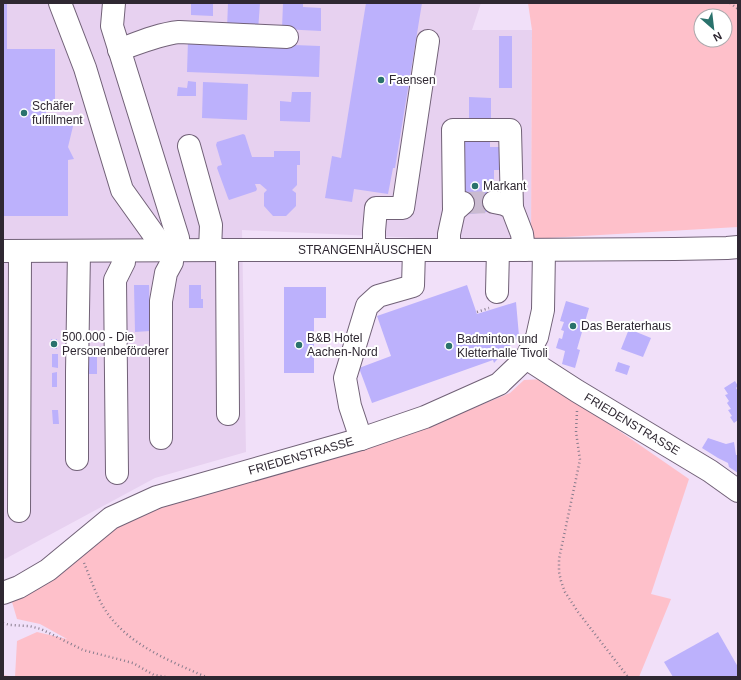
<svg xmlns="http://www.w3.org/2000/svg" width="741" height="680" viewBox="0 0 741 680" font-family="Arial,sans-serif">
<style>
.built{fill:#e7d1f0}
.green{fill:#fec0ca;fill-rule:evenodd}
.building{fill:#bcb1fc}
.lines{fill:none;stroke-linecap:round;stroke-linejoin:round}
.minor-tunnel{stroke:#cabbd1;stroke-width:22;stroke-dasharray:22 11;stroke-linecap:butt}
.minor-casing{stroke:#716177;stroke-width:24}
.path{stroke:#887c8d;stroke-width:2.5;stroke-dasharray:1 3;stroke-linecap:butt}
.minor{stroke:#fff;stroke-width:22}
.poi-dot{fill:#2a726c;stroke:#fff;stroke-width:1.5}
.labels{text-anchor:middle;stroke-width:4;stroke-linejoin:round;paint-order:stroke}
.poi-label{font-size:12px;fill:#2f2832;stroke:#fff;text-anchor:start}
.street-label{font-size:12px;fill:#2f2832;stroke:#fff}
</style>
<rect width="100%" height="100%" fill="#f1e0f9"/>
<path class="built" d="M 3,3 L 481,3 L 472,30 L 532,30 L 531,239 L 439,239 L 242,230 L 246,452 L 155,478 L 5,559 L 3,558 Z"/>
<g class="green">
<path d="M 528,3 L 738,3 L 738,227 L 531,239 L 532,30 ZM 701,16 L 725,16 L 725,40 L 701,40 Z"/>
<path d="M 544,379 L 689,479 L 651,594 L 671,599 L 639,677 L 3,677 L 3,675 L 15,677 L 17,641 L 37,632 L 67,639 L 40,624 L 17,619 L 12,602 L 52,577 L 116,527 L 159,505 L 430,426 L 510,393 L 524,380 Z"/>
</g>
<g class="building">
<path d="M 3,3 L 7,3 L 7,49 L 55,49 L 55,103 L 46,104 L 46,122 L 74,122 L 68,147 L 74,159 L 68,160 L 68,216 L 3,216 Z"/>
<path d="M 191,3 L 213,3 L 213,16 L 191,15 Z"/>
<path d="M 228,3 L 260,3 L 258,31 L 227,29 Z"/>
<path d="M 283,3 L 303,3 L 303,7 L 321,8 L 321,31 L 282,29 Z"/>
<path d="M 366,3 L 422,3 L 395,168 L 393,168 L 388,194 L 354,189 L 352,202 L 325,198 L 332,156 L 341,158 Z"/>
<rect x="499" y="36" width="13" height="52"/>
<path d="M 188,41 L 320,46 L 319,77 L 187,72 Z"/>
<path d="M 188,81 L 196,82 L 196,96 L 177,96 L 178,87 L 187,88 Z"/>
<path d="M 203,82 L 248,84 L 247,120 L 202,118 Z"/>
<path d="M 292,92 L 311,92 L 310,122 L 280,121 L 280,101 L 291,102 Z"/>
<path d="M 469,97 L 491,98 L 491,123 L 469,123 Z"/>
<path d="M 243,134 L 245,135 L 252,157 L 274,157 L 274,151 L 300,151 L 300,165 L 297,165 L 297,185 L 292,190 L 296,193 L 296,206 L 286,216 L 273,216 L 264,206 L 264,193 L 267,190 L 260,184 L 255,184 L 257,189 L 256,191 L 229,200 L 228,198 L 217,168 L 218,166 L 222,165 L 216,145 L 217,142 Z"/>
<path d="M 463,140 L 490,140 L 490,147 L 501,147 L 502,170 L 494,170 L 494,211 L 463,215 Z"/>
<path d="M 134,285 L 149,285 L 150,331 L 135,332 Z"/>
<path d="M 189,285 L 201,285 L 201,299 L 203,299 L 203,308 L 189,308 Z"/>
<path d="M 467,285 L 477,314 L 516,302 L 519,336 L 494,363 L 493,360 L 372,403 L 359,368 L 391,356 L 377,316 Z"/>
<path d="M 284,287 L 326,287 L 326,318 L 314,318 L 314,373 L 284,373 Z"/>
<path d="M 566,301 L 589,308 L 577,349 L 580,350 L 575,368 L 562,364 L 565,351 L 556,348 L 559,338 L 562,339 L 564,331 L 561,330 L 564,322 L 560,321 Z"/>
<path d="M 629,329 L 651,338 L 643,357 L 621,349 Z"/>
<path d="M 51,339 L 57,339 L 57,349 L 52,349 Z"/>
<rect x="89" y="351" width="8" height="23"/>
<path d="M 52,354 L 58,354 L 58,368 L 52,367 Z"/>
<path d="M 618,362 L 630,366 L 627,375 L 615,371 Z"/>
<path d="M 57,372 L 57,387 L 52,387 L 52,373 Z"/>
<path d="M 735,381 L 738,386 L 736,388 L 738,391 L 738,420 L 734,423 L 730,417 L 732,416 L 728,410 L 731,409 L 727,403 L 729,401 L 725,395 L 728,394 L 724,388 Z"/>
<path d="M 52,410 L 58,410 L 59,424 L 53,424 Z"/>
<path d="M 708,438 L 726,444 L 734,442 L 736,455 L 738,455 L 738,473 L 729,467 L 728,463 L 718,458 L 702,448 Z"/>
<path d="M 718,632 L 738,667 L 738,677 L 673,677 L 664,662 Z"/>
</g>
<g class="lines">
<path class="minor-tunnel" d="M 463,203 L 494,202"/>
<g class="minor-casing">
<g id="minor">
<path d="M 60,3 L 85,68 L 122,190 L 157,239 L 157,250"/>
<path d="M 114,3 L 112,26 L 178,238 L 179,250"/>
<path d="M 119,50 C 138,43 159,34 179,32 L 243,35 L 287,37"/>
<path d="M 189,146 L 211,225 L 210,250"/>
<path d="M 494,202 L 504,204 L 512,208 L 522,234 L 524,250"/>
<path d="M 454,211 L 453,130 L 510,130 L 512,208"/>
<path d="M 227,250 L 228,414"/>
<path d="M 374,250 L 374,231 L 376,208 L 403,208 L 428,41"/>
<path d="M 449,250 L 449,234 L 454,211 L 463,203"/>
<path d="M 3,251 L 227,250 L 498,250 L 675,249 L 727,248 L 738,247"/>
<path d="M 497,292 L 498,250"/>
<path d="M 526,358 L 577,391 L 710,471 L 738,491"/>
<path d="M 161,438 L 161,301 L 166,273 L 172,262 L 172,250"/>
<path d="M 361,439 L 350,406 L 345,378 L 367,306 L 378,296 L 413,286 L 414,250"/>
<path d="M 77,459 L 77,372 L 79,251"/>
<path d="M 117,473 L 115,280 L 124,262 L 124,251"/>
<path d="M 19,511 L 20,251"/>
<path d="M 3,593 L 19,587 L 48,570 L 111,518 L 157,497 L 361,439 L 425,417 L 499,384 L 526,358 L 537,337 L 543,310 L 544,250"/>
</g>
</g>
<g class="path">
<path d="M 730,3 L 738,9"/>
<path d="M 477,312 L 489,308"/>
<path d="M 577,411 L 576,432 L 580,460 L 559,559 L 559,572 L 561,581 L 565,592 L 578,612 L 628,677"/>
<path d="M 84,563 C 90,577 96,595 104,608 C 126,644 168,660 206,677"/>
<path d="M 3,623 L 10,625 L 29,626 L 41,629 L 83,650 L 133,663 L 154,675 L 166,677"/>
</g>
<use href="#minor" class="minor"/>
</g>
<g class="poi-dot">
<circle cx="381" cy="80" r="4"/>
<circle cx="24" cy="113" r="4"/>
<circle cx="475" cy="186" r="4"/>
<circle cx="573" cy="326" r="4"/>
<circle cx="54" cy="344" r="4"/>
<circle cx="299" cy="345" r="4"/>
<circle cx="449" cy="346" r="4"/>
</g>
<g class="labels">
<g class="poi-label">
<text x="389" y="84">Faensen</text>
<text x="32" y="110">Schäfer<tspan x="32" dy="14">fulfillment</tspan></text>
<text x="483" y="190">Markant</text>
<text x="581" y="330">Das Beraterhaus</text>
<text x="62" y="341">500.000 - Die<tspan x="62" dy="14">Personenbeförderer</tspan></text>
<text x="307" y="342">B&amp;B Hotel<tspan x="307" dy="14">Aachen-Nord</tspan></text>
<text x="457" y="343">Badminton und<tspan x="457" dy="14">Kletterhalle Tivoli</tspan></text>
</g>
<g class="street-label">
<text x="365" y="254">STRANGENHÄUSCHEN</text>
<text transform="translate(632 424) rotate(31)" y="4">FRIEDENSTRASSE</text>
<text transform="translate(301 456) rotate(-16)" y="4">FRIEDENSTRASSE</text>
</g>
</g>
<rect width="741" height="680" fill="none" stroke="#2f2832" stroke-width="8"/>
<g transform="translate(713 28) rotate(152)"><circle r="19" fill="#ffffff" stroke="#aca9ad"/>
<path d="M0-3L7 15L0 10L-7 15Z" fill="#2a726c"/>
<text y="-6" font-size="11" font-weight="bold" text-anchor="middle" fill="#2f2832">N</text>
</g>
</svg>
